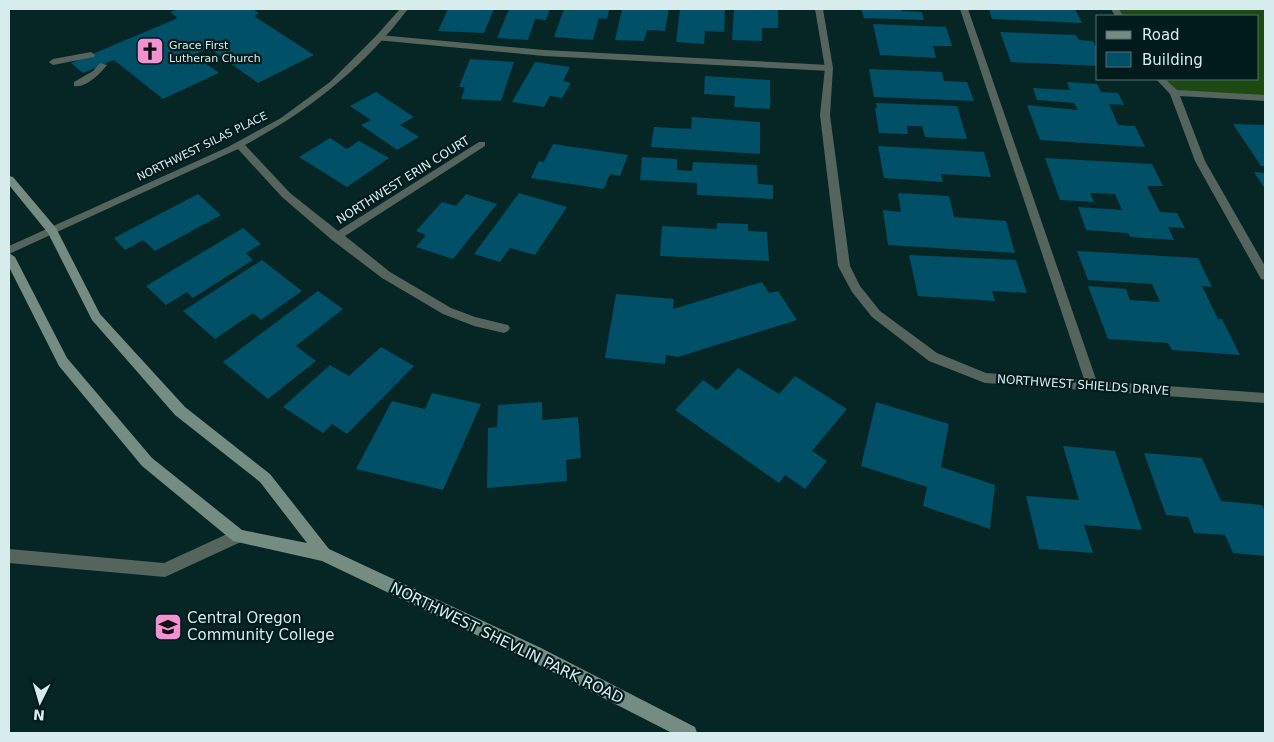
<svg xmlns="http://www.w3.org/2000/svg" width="1274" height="742" viewBox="0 0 1274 742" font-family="'DejaVu Sans',sans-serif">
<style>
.green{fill:#1d4a13}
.building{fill:#005067}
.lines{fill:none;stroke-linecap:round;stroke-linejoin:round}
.lane{fill:#56645e;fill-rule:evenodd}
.street{fill:#56645e;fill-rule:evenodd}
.secondary{fill:#748c82;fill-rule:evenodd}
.labels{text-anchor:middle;stroke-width:4.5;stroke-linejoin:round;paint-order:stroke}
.far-poi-label{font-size:11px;fill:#d7ecec;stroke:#001b1c;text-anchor:start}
.far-street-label{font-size:11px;fill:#d7ecec;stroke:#001b1c}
.street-label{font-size:12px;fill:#d7ecec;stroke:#001b1c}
.near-poi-label{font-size:15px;fill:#d7ecec;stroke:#001b1c;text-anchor:start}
.near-street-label{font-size:15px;fill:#d7ecec;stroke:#001b1c}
</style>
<rect width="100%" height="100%" fill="#062525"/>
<path class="green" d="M 1114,9 L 1265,9 L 1265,98 L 1174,93 L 1160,79 L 1258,79 L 1258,16 L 1118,16 Z"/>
<g class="building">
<path d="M 178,9 L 253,9 L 259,13 L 254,16 L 314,55 L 258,83 L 209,48 L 194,55 L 219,73 L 163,99 L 114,60 L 83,73 L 71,63 L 178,18 L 170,12 Z"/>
<path d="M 448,9 L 494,9 L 484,33 L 438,31 Z"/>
<path d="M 509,9 L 550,9 L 546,20 L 535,19 L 528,40 L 497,38 Z"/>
<path d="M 564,9 L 599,9 L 609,10 L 607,19 L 599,18 L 593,40 L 554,37 Z"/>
<path d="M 622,9 L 669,9 L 665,31 L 647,30 L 644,41 L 615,40 Z"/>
<path d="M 680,9 L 725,9 L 724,32 L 705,31 L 704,44 L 676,42 Z"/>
<path d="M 734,9 L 778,9 L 778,28 L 762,28 L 762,41 L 732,40 Z"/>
<path d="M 861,9 L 901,9 L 902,11 L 922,12 L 924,20 L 864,18 Z"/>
<path d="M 989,9 L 1075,9 L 1082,23 L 992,19 Z"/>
<path d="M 873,24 L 946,27 L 952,46 L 933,46 L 936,58 L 880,55 Z"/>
<path d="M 1000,32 L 1076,35 L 1079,40 L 1093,41 L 1098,51 L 1098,66 L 1011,62 Z"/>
<path d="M 470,59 L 514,62 L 501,101 L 461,99 L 465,87 L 459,87 Z"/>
<path d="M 535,62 L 570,67 L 563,81 L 571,83 L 562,98 L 550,96 L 544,107 L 512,102 Z"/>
<path d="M 869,69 L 942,72 L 944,81 L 967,82 L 974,101 L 874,97 Z"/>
<path d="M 705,76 L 770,80 L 770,109 L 734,107 L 735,96 L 704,94 Z"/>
<path d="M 1067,82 L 1097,84 L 1101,92 L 1118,93 L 1124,105 L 1109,104 L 1118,125 L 1135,126 L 1145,147 L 1040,140 L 1027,105 L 1078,110 L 1074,103 L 1037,100 L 1033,88 L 1070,90 Z"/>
<path d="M 376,92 L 414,117 L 400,125 L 419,137 L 397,150 L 361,125 L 371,120 L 350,106 Z"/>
<path d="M 876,103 L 957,106 L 967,139 L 925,137 L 922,126 L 907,126 L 908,134 L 879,133 L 875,108 L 877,108 Z"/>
<path d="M 692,117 L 760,122 L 760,154 L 651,147 L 654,127 L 691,129 Z"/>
<path d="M 1233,124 L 1265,125 L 1265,166 L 1261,166 Z"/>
<path d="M 330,138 L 347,149 L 359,141 L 389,158 L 347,187 L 299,157 Z"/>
<path d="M 553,144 L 628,155 L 620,176 L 610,174 L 604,189 L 531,178 L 539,161 L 544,162 Z"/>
<path d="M 878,146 L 984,152 L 991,177 L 941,174 L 943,182 L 884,178 Z"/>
<path d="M 642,157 L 677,159 L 677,170 L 692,171 L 693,162 L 757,165 L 758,184 L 773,185 L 773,199 L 697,195 L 697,183 L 640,180 Z"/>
<path d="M 1045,158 L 1152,164 L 1163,186 L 1147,186 L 1160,212 L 1177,213 L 1185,228 L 1168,227 L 1174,240 L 1130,237 L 1128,233 L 1086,230 L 1078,207 L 1122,210 L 1115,194 L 1090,193 L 1094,202 L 1060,200 Z"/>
<path d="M 1254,172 L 1265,173 L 1265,189 Z"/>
<path d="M 519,193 L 567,207 L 535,255 L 510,248 L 500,262 L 474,254 Z"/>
<path d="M 898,193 L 949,196 L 954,217 L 1006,221 L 1015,253 L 888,245 L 883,210 L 901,212 Z"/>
<path d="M 198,194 L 221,215 L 155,251 L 143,240 L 125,250 L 114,238 Z"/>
<path d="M 466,194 L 497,204 L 453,259 L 416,247 L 426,235 L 416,231 L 442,202 L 456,206 Z"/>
<path d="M 717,223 L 748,224 L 748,231 L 767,232 L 769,261 L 660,256 L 662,226 L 717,229 Z"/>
<path d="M 243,228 L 261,244 L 246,253 L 253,260 L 193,298 L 187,292 L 166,305 L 146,286 Z"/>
<path d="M 1077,251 L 1198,258 L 1212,287 L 1202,286 L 1218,319 L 1222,319 L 1240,355 L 1172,350 L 1168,343 L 1108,339 L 1088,286 L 1126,289 L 1130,300 L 1160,302 L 1152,284 L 1088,280 Z"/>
<path d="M 909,255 L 1016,260 L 1027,293 L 992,291 L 995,301 L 918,296 Z"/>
<path d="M 262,260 L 302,291 L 261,320 L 253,313 L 215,339 L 183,311 Z"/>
<path d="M 762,282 L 769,293 L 778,291 L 797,320 L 678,357 L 666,355 L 665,364 L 605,358 L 616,294 L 674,299 L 673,309 Z"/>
<path d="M 318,291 L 343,309 L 296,346 L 316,361 L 268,399 L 223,362 Z"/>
<path d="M 381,347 L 414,366 L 347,434 L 332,424 L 323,433 L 283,407 L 330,365 L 349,376 Z"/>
<path d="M 738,368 L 779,394 L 795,376 L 847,409 L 812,451 L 827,461 L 805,489 L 785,475 L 779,483 L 675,410 L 703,380 L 717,390 Z"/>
<path d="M 432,393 L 481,404 L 443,490 L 356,469 L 392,401 L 425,409 Z"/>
<path d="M 542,402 L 542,420 L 578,417 L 581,458 L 566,460 L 567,481 L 487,488 L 488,428 L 497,427 L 498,405 Z"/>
<path d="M 876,402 L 949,424 L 941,467 L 995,485 L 990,529 L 923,506 L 927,487 L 861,466 Z"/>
<path d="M 1063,446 L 1115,451 L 1142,530 L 1084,525 L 1093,553 L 1039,549 L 1026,496 L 1079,500 Z"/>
<path d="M 1144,453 L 1202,458 L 1221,501 L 1262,505 L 1265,511 L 1265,556 L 1233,553 L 1225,535 L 1194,533 L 1188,517 L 1166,515 Z"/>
</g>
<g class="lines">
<g class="lane">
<path d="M 960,9 L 968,9 L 1098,385 L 1096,389 L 1088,389 L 1086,385 Z"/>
<path d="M 379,35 L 544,50 L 829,65 L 833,68 L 829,71 L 544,56 L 376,40 L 375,38 Z"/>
<path d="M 91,52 L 95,55 L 94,57 L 53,65 L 49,62 L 53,59 Z"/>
<path d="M 100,63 L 107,65 C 100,74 86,88 74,86 L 74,82 L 93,71 Z"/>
<path d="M 238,529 L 243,531 L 245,536 L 243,541 L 165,577 L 9,563 L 9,549 L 164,563 Z"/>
</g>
<g class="street">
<path d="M 400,9 L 408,9 C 363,68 310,110 245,145 L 290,193 L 338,231 L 479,142 L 485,142 L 485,146 L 345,236 L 390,272 L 451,308 L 475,317 L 508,325 L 510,328 L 508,331 L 504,333 L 474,326 L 443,314 L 382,278 L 332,240 L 282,197 L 238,149 L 9,254 L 9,246 L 228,147 L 281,118 L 330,82 L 376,36 Z"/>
<path d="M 815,9 L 823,9 L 833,68 L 830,115 L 850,266 L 860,286 L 880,311 L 937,353 L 986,373 L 1265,393 L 1265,403 L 985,383 L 929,361 L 872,317 L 852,292 L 838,266 L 820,115 L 825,68 Z"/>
<path d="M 1111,9 L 1119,9 L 1123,16 L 1115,16 Z"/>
<path d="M 1156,79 L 1165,79 L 1177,90 L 1265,95 L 1265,101 L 1180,96 L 1205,161 L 1265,266 L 1265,280 L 1261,279 L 1195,161 L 1170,94 Z"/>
</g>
<path class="secondary" d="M 9,176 L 13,177 L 56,228 L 100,314 L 185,407 L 270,474 L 329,549 L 541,648 L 695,727 L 697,733 L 672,733 L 529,660 L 322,561 L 233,541 L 142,466 L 59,366 L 9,267 L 9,253 L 15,257 L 67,358 L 152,458 L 242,530 L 307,543 L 260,482 L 175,415 L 92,320 L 48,233 L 9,185 Z"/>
</g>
<defs>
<g id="church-square" transform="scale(1.4375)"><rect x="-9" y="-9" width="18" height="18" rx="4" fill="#f491d3" stroke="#001b1c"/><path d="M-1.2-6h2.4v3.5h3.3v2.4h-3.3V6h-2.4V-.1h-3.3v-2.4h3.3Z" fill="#111"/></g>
<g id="university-square" transform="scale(1.4375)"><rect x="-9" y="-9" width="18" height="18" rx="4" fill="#f491d3" stroke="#001b1c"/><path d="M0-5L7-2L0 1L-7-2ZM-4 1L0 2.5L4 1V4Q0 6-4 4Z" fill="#111"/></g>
</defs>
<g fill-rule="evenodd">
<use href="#church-square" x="150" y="51"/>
<use href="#university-square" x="168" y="627"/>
</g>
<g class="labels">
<g class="far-poi-label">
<text x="169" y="49">Grace First<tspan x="169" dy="13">Lutheran Church</tspan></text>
</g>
<g class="far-street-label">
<text transform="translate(202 146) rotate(-26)" y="4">NORTHWEST SILAS PLACE</text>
</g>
<g class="street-label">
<text transform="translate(403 180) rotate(-32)" y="4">NORTHWEST ERIN COURT</text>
<text transform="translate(1083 385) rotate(4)" y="4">NORTHWEST SHIELDS DRIVE</text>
</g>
<g class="near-poi-label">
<text x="187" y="623">Central Oregon<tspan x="187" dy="17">Community College</tspan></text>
</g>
<g class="near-street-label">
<text transform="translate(507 643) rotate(26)" y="5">NORTHWEST SHEVLIN PARK ROAD</text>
</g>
</g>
<rect width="1274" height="742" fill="none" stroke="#d7ecec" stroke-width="20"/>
<rect x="1096" y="15" width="162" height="65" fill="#001b1c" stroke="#566f6f"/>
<rect x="1106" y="31" width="25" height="8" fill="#748c82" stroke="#566f6f"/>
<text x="1142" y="40" font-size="15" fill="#d7ecec">Road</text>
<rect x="1106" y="52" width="25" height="15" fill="#005067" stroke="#566f6f"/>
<text x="1142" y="65" font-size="15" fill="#d7ecec">Building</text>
<g transform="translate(40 702) rotate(185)" stroke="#001b1c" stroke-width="4" paint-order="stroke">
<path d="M0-4L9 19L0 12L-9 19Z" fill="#d7ecec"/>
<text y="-8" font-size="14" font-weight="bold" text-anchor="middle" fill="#d7ecec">N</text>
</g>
</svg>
